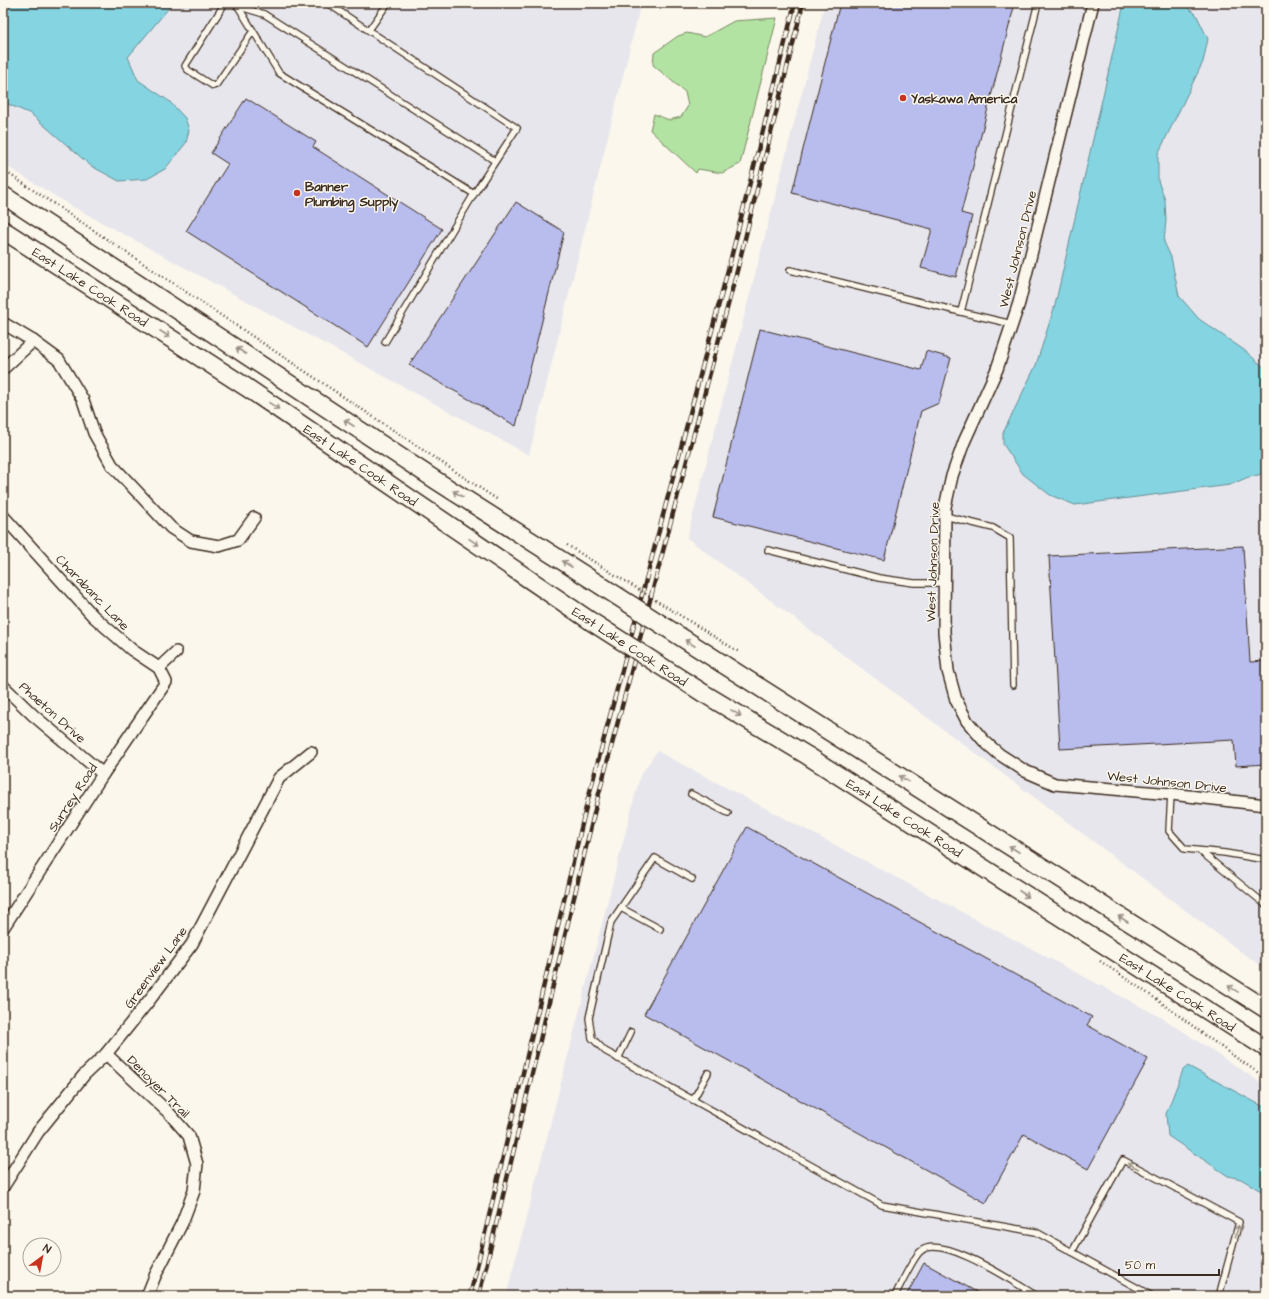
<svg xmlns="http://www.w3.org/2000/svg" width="1269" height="1299" viewBox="0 0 1269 1299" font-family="'Architects Daughter',sans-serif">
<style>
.built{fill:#e7e6ed}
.green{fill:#b3e3a3;stroke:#778660}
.water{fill:#84d4e2;stroke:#679094}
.building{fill:#b8bdee;stroke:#3b2a1e}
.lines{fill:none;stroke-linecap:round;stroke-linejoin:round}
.service-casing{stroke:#3b2a1e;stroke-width:8}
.minor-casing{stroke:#3b2a1e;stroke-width:14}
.primary-casing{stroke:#3b2a1e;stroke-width:20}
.path{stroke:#3b2a1e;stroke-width:2.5;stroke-dasharray:1 3;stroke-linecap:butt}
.service{stroke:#fbf7ec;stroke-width:5.5}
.minor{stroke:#fbf7ec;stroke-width:11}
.primary{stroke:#fbf7ec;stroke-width:17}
.rail-casing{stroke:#3b2a1e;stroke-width:4.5}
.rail{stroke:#fbf7ec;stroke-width:3;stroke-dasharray:9;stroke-linecap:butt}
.primary-bridge-casing{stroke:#3b2a1e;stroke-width:20;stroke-linecap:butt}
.path-bridge{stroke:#3b2a1e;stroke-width:2.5;stroke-dasharray:1 3;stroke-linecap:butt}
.primary-bridge{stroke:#fbf7ec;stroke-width:17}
.oneway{stroke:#9b9085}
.poi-dot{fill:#c8321e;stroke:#fbf7ec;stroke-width:1.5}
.labels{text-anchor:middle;stroke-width:3;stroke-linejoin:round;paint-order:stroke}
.poi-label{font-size:13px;font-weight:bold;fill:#3b2a1e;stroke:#fbf7ec;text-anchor:start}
.street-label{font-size:13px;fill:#3b2a1e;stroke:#fbf7ec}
</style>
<rect width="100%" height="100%" fill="#fbf7ec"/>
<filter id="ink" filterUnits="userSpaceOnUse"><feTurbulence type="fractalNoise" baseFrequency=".025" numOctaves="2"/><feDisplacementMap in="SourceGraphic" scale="8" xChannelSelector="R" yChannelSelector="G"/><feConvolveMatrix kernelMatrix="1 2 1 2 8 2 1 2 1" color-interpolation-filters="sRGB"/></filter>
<g filter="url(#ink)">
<g class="built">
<path d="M 3,3 L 641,3 L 529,455 L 68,204 L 3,164 Z"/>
<path d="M 825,3 L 1266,3 L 1266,968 L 1248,957 L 687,538 Z"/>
<path d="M 657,751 L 1164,1019 L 1266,1086 L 1266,1296 L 506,1296 L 640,776 Z"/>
</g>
<path class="green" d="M 777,18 L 740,164 L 722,173 L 698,169 L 696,173 L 650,130 L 654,114 L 669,120 L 681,117 L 688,106 L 685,92 L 653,65 L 654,53 L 678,36 L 687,33 L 705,37 L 734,21 Z"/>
<g class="water">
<path d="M 3,3 L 173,3 L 128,57 L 138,80 L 169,101 L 185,118 L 189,130 L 186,143 L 165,169 L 147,179 L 119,181 L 91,166 L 31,114 L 3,102 Z"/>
<path d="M 1135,3 L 1182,3 L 1196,14 L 1208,39 L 1203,62 L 1158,154 L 1158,181 L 1165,200 L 1166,220 L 1164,242 L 1171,257 L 1179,296 L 1199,319 L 1244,350 L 1266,369 L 1266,473 L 1246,478 L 1230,485 L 1075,505 L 1050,495 L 1023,474 L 1003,444 L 1003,433 L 1036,365 L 1055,305 L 1123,8 Z"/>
<path d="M 1188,1066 L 1266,1108 L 1266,1194 L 1241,1179 L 1228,1176 L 1168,1136 L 1166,1114 L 1183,1070 Z"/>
</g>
<g class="building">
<path d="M 840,3 L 1015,3 L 961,213 L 972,216 L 956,277 L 921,268 L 932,229 L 792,193 Z"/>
<path d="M 246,98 L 316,142 L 313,147 L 442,229 L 368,347 L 186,231 L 228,164 L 211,153 Z"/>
<path d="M 516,202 L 564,232 L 516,426 L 409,365 Z"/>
<path d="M 760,329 L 921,370 L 926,351 L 951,358 L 939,403 L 921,411 L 884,560 L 713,517 Z"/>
<path d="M 1243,546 L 1250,662 L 1266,661 L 1266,764 L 1236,766 L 1234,740 L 1060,749 L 1049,556 Z"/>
<path d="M 747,827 L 1092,1017 L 1087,1025 L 1148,1059 L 1088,1169 L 1024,1134 L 986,1203 L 644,1014 Z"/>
<path d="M 924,1263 L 984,1296 L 906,1296 Z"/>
</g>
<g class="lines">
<g class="service-casing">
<g id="service">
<path d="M 225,3 L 185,66 L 188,70 L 213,86 L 216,85 L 253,31"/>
<path d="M 236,3 L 279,73 L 474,194 L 385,342"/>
<path d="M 327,3 L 517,128 L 474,194"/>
<path d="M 237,6 L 264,14 L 495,161"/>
<path d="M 369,30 L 388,3"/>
<path d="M 790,270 L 961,312"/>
<path d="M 1012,324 L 961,312 L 1038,3"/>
<path d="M 945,516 L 993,528 L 1010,538 L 1013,685"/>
<path d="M 768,550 L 879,578 L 914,583 L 945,583"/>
<path d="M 691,794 L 728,813"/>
<path d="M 1171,794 L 1169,831 L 1185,849 L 1225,853 L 1266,860"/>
<path d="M 1200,851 L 1266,905"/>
<path d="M 692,879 L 655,858 L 611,922 L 589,1018 L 592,1038 L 605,1051 L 882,1205 L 1036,1232 L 1152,1296"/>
<path d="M 621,908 L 660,929"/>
<path d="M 618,1059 L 631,1032"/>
<path d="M 693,1100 L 708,1073"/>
<path d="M 1072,1252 L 1123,1160 L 1239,1222 L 1219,1296"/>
<path d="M 895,1296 C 899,1287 915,1255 921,1251 C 942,1233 1016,1284 1037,1296"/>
</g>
</g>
<g class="minor-casing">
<g id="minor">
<path d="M 1093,3 L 1019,303 L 997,369 L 964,442 L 952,476 L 945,507 L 944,632 L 948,671 L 956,700 L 967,721 L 984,741 L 999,754 L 1025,771 L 1055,784 L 1171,794 L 1266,805"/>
<path d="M 3,323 L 33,341 L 59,360 L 83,400 L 94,433 L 112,465 L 171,528 L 191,541 L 219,546 L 238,540 L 254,518"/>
<path d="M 3,369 L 33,341"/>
<path d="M 3,516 L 93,616 L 132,650 L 159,668 L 166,682 L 103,774 L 3,928"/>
<path d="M 159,668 L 176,652"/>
<path d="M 3,686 L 33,715 L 103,774"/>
<path d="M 106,1054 L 169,1113 L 189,1136 L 197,1164 L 194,1191 L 182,1223 L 155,1276 L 147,1296"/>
<path d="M 3,1187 L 38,1132 L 84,1075 L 106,1054 L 151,998 L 192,944 L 279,778 L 311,752"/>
</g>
</g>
<g class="primary-casing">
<g id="primary">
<path d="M 3,195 L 437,481 L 600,585"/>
<path id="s1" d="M 3,230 L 246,387 L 592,622"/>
<path d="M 723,664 L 1266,1009"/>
<path id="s2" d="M 703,693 L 808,756 L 1266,1048"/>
</g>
</g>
<g class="path">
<path d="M 3,170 L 498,500"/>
<path d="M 1100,961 L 1159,1001 L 1228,1052 L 1266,1078"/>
</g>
<use href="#service" class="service"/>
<use href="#minor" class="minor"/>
<use href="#primary" class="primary"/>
<g class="rail-casing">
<g id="rail">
<path d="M 470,1296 L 588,799 L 730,262 L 795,3"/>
<path d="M 479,1296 L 597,801 L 738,267 L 803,3"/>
</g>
</g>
<use href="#rail" class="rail"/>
<g class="primary-bridge-casing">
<g id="primary-bridge">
<path d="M 600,585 L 723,664"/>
<path d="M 592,622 L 703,693"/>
</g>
</g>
<path class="path-bridge" d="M 567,545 L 739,652"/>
<use href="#primary-bridge" class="primary-bridge"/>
</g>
<defs><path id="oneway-shaft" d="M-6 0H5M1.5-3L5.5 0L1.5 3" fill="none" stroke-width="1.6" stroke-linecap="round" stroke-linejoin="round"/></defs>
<g class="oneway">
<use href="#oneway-shaft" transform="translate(165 334) rotate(33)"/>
<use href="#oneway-shaft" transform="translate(241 351) rotate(-147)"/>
<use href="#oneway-shaft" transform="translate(274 406) rotate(34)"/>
<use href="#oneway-shaft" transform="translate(349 423) rotate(-147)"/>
<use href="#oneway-shaft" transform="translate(458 494) rotate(-147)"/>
<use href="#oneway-shaft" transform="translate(474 542) rotate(34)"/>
<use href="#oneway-shaft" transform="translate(567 564) rotate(-147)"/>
<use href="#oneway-shaft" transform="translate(690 643) rotate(-147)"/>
<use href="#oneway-shaft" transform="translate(736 713) rotate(31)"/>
<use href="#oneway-shaft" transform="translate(904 779) rotate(-148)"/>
<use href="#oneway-shaft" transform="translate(1014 849) rotate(-147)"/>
<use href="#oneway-shaft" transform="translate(1024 894) rotate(33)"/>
<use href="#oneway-shaft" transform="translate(1123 919) rotate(-147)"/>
<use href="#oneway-shaft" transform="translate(1233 989) rotate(-148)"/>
<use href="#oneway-shaft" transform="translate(1133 1166) rotate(-152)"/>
<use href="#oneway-shaft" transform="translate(1237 1231) rotate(-74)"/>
</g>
</g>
<g class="poi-dot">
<circle cx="903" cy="98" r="4"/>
<circle cx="297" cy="193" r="4"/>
</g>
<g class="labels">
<g class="poi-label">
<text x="911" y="103">Yaskawa America</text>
<text x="305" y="191">Banner<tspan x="305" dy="15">Plumbing Supply</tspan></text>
</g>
<g class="street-label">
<text transform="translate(1017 249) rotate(-76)" y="5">West Johnson Drive</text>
<text dy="5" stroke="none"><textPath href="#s1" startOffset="104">East Lake Cook Road</textPath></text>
<text dy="5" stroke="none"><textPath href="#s1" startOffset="428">East Lake Cook Road</textPath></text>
<text transform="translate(932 562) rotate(-88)" y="5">West Johnson Drive</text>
<text transform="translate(93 592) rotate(46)" y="5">Charabanc Lane</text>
<text transform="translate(630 646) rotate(33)" y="5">East Lake Cook Road</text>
<text transform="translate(53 712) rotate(42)" y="5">Phaeton Drive</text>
<text transform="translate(1167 781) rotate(6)" y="5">West Johnson Drive</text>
<text transform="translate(72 797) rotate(-57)" y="5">Surrey Road</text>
<text dy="5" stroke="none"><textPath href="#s2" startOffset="237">East Lake Cook Road</textPath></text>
<text transform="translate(155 967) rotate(-54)" y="5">Greenview Lane</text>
<text dy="5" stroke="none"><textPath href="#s2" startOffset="561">East Lake Cook Road</textPath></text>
<text transform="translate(159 1086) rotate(45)" y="5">Denoyer Trail</text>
</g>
</g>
<rect width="1269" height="1299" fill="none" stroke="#fbf7ec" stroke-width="16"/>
<rect x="8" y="8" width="1253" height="1283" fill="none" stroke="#3b2a1e" stroke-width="1.5" filter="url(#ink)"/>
<g transform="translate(42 1257) rotate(32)"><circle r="19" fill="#fbf7ec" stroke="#aea59a"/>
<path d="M0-3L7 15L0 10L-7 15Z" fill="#c8321e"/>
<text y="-6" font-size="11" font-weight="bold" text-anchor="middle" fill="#3b2a1e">N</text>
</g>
<path d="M1119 1269v6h100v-6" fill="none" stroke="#3b2a1e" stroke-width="2"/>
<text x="1125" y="1269" font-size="12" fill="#3b2a1e" stroke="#fbf7ec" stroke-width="3" paint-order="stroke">50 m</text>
</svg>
